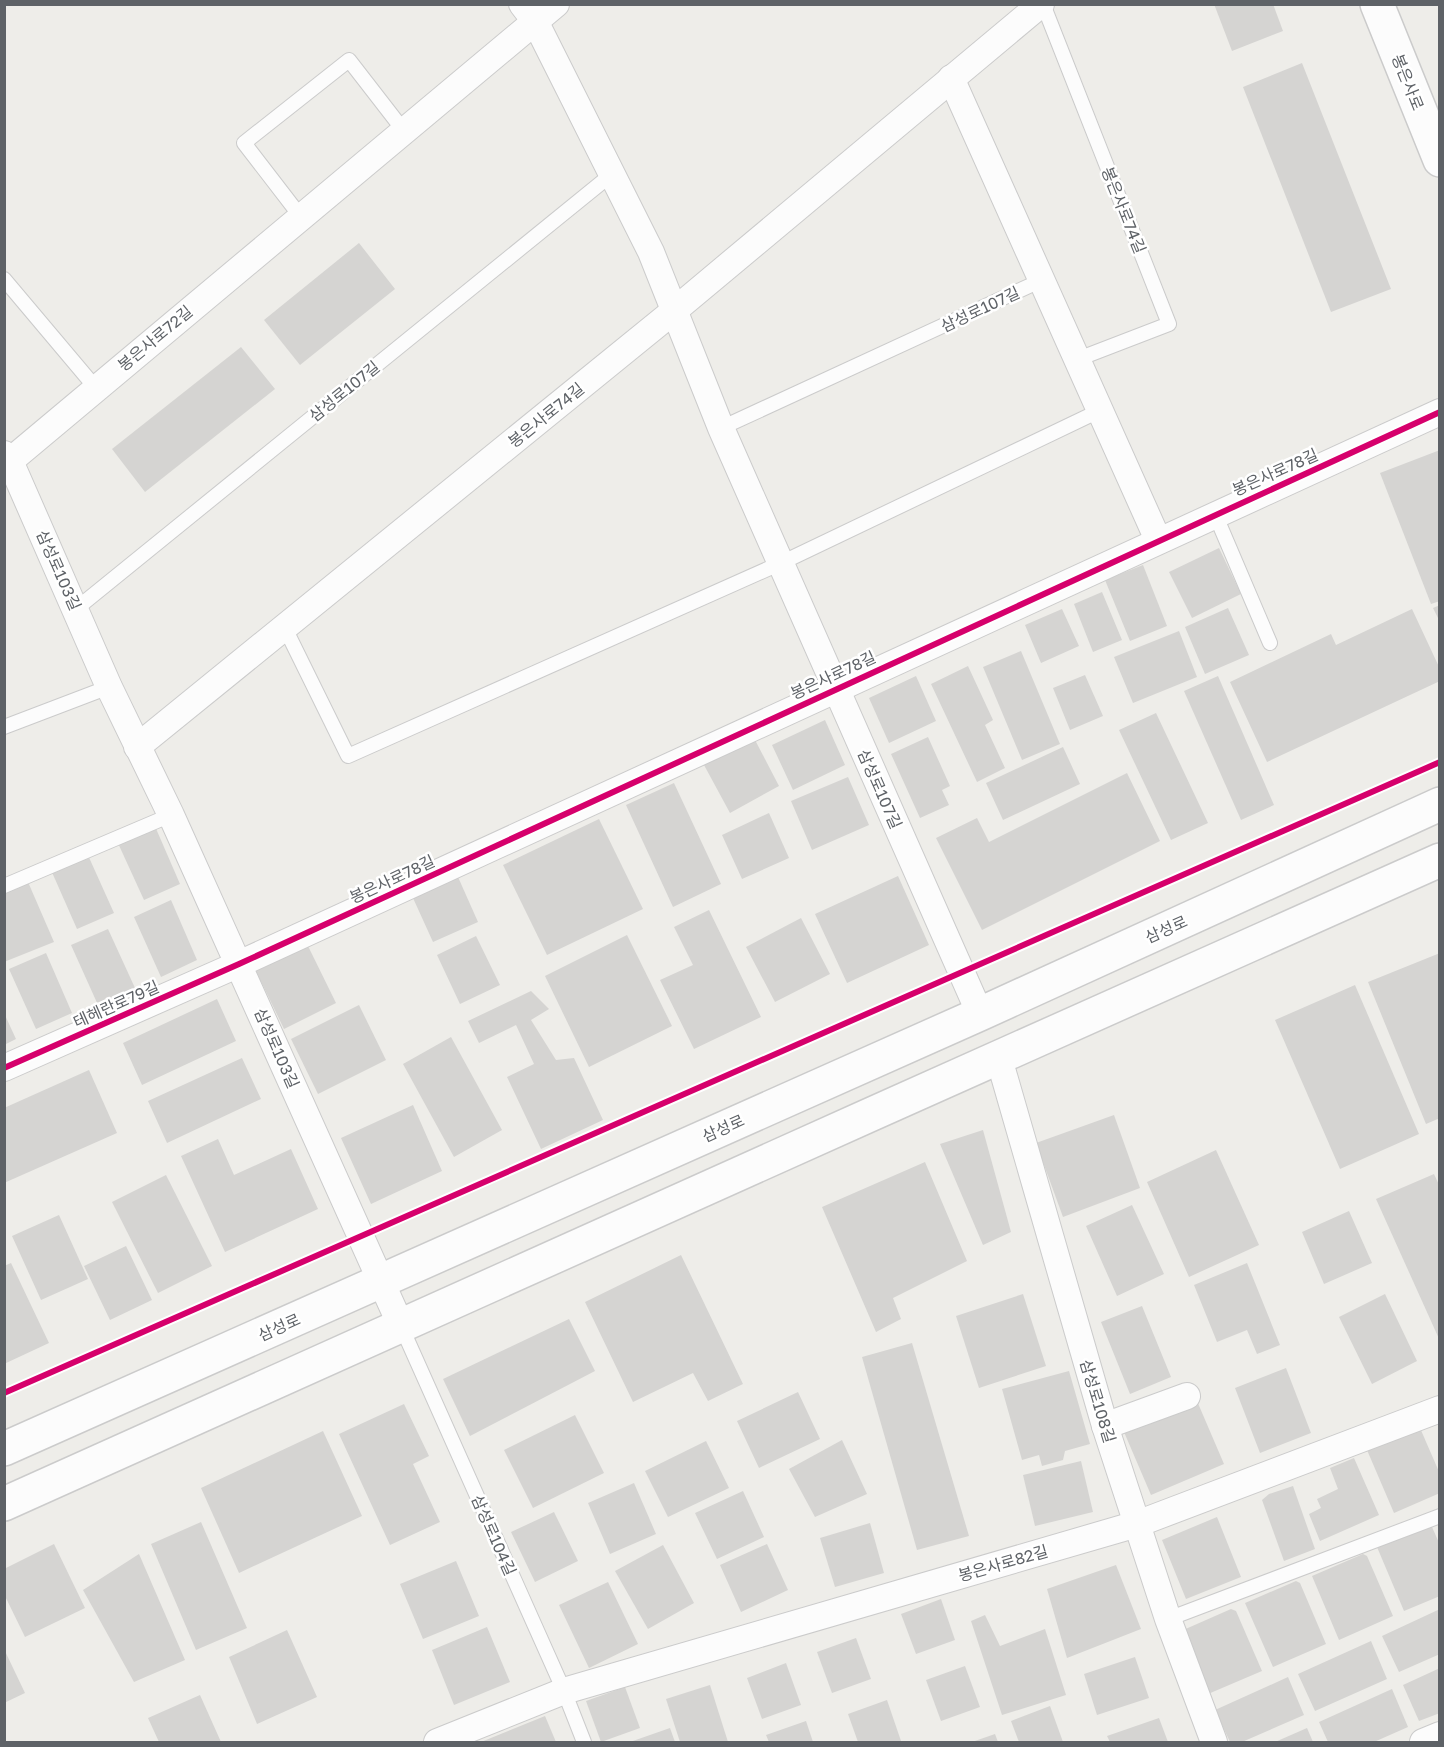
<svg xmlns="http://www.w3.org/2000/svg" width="1444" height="1747" viewBox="0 0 1444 1747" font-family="'Golos Text','Noto Sans KR',sans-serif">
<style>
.building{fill:#d5d4d2}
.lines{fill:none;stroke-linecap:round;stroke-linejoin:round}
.service-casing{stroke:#cbcbcb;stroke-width:16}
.minor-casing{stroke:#cbcbcb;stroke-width:28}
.secondary-casing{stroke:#cbcbcb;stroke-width:36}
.service{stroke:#fcfcfc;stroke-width:14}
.minor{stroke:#fcfcfc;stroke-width:26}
.secondary{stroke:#fcfcfc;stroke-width:33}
.cycleway-casing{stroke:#fff;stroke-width:10}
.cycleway{stroke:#d6006c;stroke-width:6}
.labels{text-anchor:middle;stroke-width:5;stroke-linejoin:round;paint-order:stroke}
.street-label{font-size:16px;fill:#5e6267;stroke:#fff}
</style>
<rect width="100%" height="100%" fill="#eeede9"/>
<g class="building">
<path d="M 1214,4 L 1273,4 L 1283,31 L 1232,51 Z"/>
<path d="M 1302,63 L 1391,289 L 1331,312 L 1243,87 Z"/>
<path d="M 359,243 L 395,289 L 300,365 L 264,320 Z"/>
<path d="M 241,347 L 275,389 L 145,492 L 112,449 Z"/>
<path d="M 1440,450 L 1440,601 L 1431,604 L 1380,473 Z"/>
<path d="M 1219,548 L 1241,594 L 1192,618 L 1169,572 Z"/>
<path d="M 1143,565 L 1167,626 L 1130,641 L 1105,580 Z"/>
<path d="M 1102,592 L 1122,640 L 1093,652 L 1074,604 Z"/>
<path d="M 1440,605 L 1440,622 L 1433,608 Z"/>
<path d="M 1228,608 L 1249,655 L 1205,674 L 1185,627 Z"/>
<path d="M 1062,609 L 1079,646 L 1041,663 L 1025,625 Z"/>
<path d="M 1412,609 L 1440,669 L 1440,681 L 1267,762 L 1230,682 L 1331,634 L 1336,645 Z"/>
<path d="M 1179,631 L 1197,677 L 1133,703 L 1114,657 Z"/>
<path d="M 1021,651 L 1060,744 L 1022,760 L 983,667 Z"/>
<path d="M 968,666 L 993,720 L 985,725 L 1005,768 L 977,782 L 931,684 Z"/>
<path d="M 1085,675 L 1103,716 L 1070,730 L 1053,688 Z"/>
<path d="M 916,676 L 936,721 L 889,743 L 869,698 Z"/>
<path d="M 1218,676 L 1274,805 L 1241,820 L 1184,691 Z"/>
<path d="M 1156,713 L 1208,823 L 1171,840 L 1119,730 Z"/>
<path d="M 825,720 L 845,765 L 793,790 L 772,745 Z"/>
<path d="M 928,737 L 950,786 L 942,790 L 949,805 L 920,818 L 891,754 Z"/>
<path d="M 754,738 L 779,786 L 730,813 L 704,765 Z"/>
<path d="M 1063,747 L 1080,784 L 1003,820 L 986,783 Z"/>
<path d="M 1127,773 L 1160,841 L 982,930 L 936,838 L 977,818 L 989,842 Z"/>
<path d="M 848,777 L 869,825 L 812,850 L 791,801 Z"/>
<path d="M 674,783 L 721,884 L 673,907 L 626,805 Z"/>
<path d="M 769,813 L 789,858 L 742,879 L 722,835 Z"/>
<path d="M 599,819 L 643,909 L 547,955 L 503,865 Z"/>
<path d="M 154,824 L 180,884 L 144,900 L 117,841 Z"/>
<path d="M 87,853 L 114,913 L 77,929 L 51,870 Z"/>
<path d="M 898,876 L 929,945 L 847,983 L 815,914 Z"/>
<path d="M 458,877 L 478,922 L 433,942 L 413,898 Z"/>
<path d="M 28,882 L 54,942 L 4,962 L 4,891 Z"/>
<path d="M 171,900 L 197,960 L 161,977 L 134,917 Z"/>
<path d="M 709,910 L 761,1017 L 694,1049 L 660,980 L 693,965 L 674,927 Z"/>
<path d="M 801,918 L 830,974 L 775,1002 L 746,947 Z"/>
<path d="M 108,929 L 135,988 L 98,1005 L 71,945 Z"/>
<path d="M 627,935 L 672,1026 L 589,1067 L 545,976 Z"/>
<path d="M 476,936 L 500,985 L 460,1004 L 437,955 Z"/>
<path d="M 308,946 L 336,1003 L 284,1029 L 256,971 Z"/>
<path d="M 46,953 L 72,1013 L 36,1029 L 9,969 Z"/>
<path d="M 1440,953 L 1440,1118 L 1426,1124 L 1368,982 Z"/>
<path d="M 1355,985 L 1419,1134 L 1340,1169 L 1275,1020 Z"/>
<path d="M 531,991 L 549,1009 L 531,1020 L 556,1060 L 574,1058 L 603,1120 L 541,1149 L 507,1077 L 534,1064 L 516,1025 L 479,1043 L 468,1021 Z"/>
<path d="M 217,999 L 236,1041 L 142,1085 L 123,1043 Z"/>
<path d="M 359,1005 L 386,1060 L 318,1094 L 291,1039 Z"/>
<path d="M 4,1013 L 16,1039 L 4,1045 Z"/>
<path d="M 451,1037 L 502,1130 L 454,1157 L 403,1064 Z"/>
<path d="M 242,1058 L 261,1099 L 167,1143 L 148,1101 Z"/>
<path d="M 89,1070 L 117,1133 L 4,1183 L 4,1108 Z"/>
<path d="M 413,1105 L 442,1171 L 371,1204 L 341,1138 Z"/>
<path d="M 1114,1115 L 1140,1188 L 1063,1217 L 1036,1143 Z"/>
<path d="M 983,1130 L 1011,1232 L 983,1245 L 940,1144 Z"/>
<path d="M 218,1139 L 234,1175 L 291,1149 L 318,1209 L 225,1252 L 181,1156 Z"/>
<path d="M 1216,1150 L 1259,1245 L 1189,1277 L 1147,1182 Z"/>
<path d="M 925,1162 L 967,1261 L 893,1298 L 901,1319 L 876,1332 L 822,1207 Z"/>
<path d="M 1434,1174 L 1440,1187 L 1440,1341 L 1376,1199 Z"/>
<path d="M 166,1175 L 212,1266 L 158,1293 L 112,1202 Z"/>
<path d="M 1132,1205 L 1164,1274 L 1117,1296 L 1086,1226 Z"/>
<path d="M 1349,1211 L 1372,1263 L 1324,1284 L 1302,1232 Z"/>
<path d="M 59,1215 L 88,1279 L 41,1300 L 12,1236 Z"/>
<path d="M 126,1246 L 152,1300 L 110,1320 L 84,1266 Z"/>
<path d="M 681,1255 L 743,1384 L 708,1401 L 693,1373 L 633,1402 L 585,1302 Z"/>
<path d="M 11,1263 L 49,1343 L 4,1364 L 4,1266 Z"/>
<path d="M 1247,1263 L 1280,1345 L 1257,1354 L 1247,1330 L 1217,1342 L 1194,1285 Z"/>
<path d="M 1023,1294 L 1046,1366 L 979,1388 L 956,1316 Z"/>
<path d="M 1385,1294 L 1417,1361 L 1372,1384 L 1339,1317 Z"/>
<path d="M 1142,1306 L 1171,1377 L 1130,1394 L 1101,1322 Z"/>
<path d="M 569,1319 L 595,1371 L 470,1436 L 443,1379 Z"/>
<path d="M 912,1343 L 969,1536 L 917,1550 L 862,1357 Z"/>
<path d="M 1286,1368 L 1311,1433 L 1260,1453 L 1235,1388 Z"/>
<path d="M 1069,1371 L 1090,1444 L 1065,1451 L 1063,1460 L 1042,1466 L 1039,1455 L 1022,1460 L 1002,1389 Z"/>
<path d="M 798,1392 L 820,1439 L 759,1468 L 737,1421 Z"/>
<path d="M 1197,1401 L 1224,1464 L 1151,1495 L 1124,1432 Z"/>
<path d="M 404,1404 L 429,1456 L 413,1464 L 440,1522 L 390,1545 L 339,1434 Z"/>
<path d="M 575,1415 L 604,1473 L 533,1508 L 504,1450 Z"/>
<path d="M 1420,1428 L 1440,1474 L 1440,1493 L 1394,1513 L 1367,1450 Z"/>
<path d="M 323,1431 L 362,1516 L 239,1573 L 201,1488 Z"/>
<path d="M 842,1440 L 867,1494 L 815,1517 L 789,1469 Z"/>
<path d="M 706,1441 L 729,1488 L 668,1517 L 645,1471 Z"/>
<path d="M 1354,1458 L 1379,1515 L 1320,1541 L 1309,1514 L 1321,1508 L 1317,1499 L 1338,1489 L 1330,1468 Z"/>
<path d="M 1081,1461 L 1093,1512 L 1035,1526 L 1023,1475 Z"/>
<path d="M 634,1483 L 656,1534 L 610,1554 L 588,1503 Z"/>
<path d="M 1293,1486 L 1315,1549 L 1284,1561 L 1262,1500 L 1269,1494 Z"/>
<path d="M 743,1491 L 764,1537 L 717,1559 L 695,1513 Z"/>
<path d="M 554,1512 L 578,1561 L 535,1582 L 511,1532 Z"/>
<path d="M 1217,1517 L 1241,1577 L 1186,1599 L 1162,1540 Z"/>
<path d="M 201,1522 L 247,1628 L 196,1650 L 151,1544 Z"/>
<path d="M 870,1523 L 884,1573 L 835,1587 L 820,1538 Z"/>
<path d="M 1428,1525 L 1432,1527 L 1440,1545 L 1440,1596 L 1404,1611 L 1377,1547 Z"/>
<path d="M 54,1544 L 85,1608 L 25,1637 L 4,1594 L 4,1569 Z"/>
<path d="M 767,1544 L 788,1590 L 741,1612 L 720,1565 Z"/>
<path d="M 663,1545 L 694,1603 L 648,1629 L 615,1571 Z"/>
<path d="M 139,1554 L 185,1660 L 134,1682 L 83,1590 Z"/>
<path d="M 1363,1554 L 1367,1556 L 1393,1616 L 1339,1640 L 1312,1576 Z"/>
<path d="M 456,1561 L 479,1616 L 423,1639 L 400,1584 Z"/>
<path d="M 1116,1565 L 1141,1629 L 1067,1658 L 1047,1589 Z"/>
<path d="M 1296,1581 L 1300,1583 L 1326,1644 L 1273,1667 L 1245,1603 Z"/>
<path d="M 608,1582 L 638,1644 L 589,1668 L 559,1605 Z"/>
<path d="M 941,1599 L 955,1640 L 916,1654 L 901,1614 Z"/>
<path d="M 1231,1609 L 1236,1611 L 1262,1671 L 1208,1694 L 1181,1631 Z"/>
<path d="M 1440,1609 L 1440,1654 L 1399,1672 L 1382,1636 Z"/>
<path d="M 985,1615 L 1000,1646 L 1045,1629 L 1066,1695 L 1002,1715 L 971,1621 Z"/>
<path d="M 487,1627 L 510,1682 L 454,1705 L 432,1650 Z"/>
<path d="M 287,1630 L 317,1697 L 257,1724 L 229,1657 Z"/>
<path d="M 856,1638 L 871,1679 L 832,1693 L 817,1652 Z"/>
<path d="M 1371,1641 L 1387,1679 L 1315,1711 L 1298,1674 Z"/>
<path d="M 4,1649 L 25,1693 L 4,1703 Z"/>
<path d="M 1135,1657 L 1149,1698 L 1097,1715 L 1084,1674 Z"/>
<path d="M 786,1663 L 801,1705 L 762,1719 L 747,1678 Z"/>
<path d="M 965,1666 L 980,1707 L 941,1721 L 926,1680 Z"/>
<path d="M 1440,1668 L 1440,1713 L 1419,1721 L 1403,1685 Z"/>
<path d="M 1288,1677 L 1304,1715 L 1242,1742 L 1230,1742 L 1215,1710 Z"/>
<path d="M 710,1685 L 728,1742 L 680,1742 L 666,1699 Z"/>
<path d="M 625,1687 L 640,1728 L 601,1742 L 586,1701 Z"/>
<path d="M 1392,1689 L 1408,1727 L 1374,1742 L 1328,1742 L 1319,1722 Z"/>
<path d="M 200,1695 L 221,1742 L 159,1742 L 148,1718 Z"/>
<path d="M 887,1700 L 901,1741 L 858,1742 L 848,1714 Z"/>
<path d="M 1050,1706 L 1063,1742 L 1019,1742 L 1011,1721 Z"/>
<path d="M 545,1716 L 556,1742 L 481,1742 Z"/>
<path d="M 1159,1718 L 1168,1742 L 1110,1742 L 1107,1736 Z"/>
<path d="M 806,1721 L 813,1742 L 769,1742 L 766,1735 Z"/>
<path d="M 670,1728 L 675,1742 L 630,1742 Z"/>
<path d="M 1307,1728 L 1313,1742 L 1275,1742 Z"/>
<path d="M 995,1734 L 998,1742 L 972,1742 Z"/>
</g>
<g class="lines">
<g class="service-casing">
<g id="service">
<path d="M 1043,4 L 1169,324 L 1078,359"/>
<path d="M 301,217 L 244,143 L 349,60 L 404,131"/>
<path d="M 4,279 L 95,387"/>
<path d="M 721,428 L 1042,280"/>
<path d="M 1215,514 L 1270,643"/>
<path d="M 76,609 L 612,174"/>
<path d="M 285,628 L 348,756 L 781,563 L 1101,410"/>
<path d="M 4,727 L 109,687"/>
<path d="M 4,886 L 171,815"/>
<path d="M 402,1328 L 564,1691 L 584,1742"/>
<path d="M 1168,1619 L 1440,1516"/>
</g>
</g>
<g class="minor-casing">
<g id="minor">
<path d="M 522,4 L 535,21 L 651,252 L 721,428 L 980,1014"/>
<path d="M 951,78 L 1158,540"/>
<path d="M 4,454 L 10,461 L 109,687 L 171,815 L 402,1328"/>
<path d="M 4,466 L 556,4"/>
<path d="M 137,747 L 675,310 L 1041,4"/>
<path d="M 998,1055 L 1105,1426 L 1168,1619 L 1214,1742"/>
<path d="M 4,1068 L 239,964 L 1440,412"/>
<path d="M 1105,1426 L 1187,1396"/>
<path d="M 437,1742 L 564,1691 L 1137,1524 L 1440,1409"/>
<path d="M 1423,1742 L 1440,1735"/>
</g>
</g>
<g class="secondary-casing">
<g id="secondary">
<path d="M 1377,4 L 1440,160"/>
<path d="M 4,1449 L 980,1014 L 1440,804"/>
<path d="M 4,1504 C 484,1291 960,1072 1440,860"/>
</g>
</g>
<use href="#service" class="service"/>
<use href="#minor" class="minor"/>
<use href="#secondary" class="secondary"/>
<g class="cycleway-casing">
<g id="cycleway">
<path d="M 4,1068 L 239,964 L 1440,412"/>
<path d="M 4,1393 L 1440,762"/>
</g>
</g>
<use href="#cycleway" class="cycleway"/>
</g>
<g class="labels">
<g class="street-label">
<text transform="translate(1408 82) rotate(68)" y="6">봉은사로</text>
<text transform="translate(1124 210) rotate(68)" y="6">봉은사로74길</text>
<text transform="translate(980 309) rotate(-25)" y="6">삼성로107길</text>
<text transform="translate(155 338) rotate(-40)" y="6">봉은사로72길</text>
<text transform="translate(344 391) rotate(-39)" y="6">삼성로107길</text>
<text transform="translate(546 415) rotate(-39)" y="6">봉은사로74길</text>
<text transform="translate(1275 472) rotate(-24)" y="6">봉은사로78길</text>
<text transform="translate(59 570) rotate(66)" y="6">삼성로103길</text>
<text transform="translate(833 675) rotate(-25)" y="6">봉은사로78길</text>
<text transform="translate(880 789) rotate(66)" y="6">삼성로107길</text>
<text transform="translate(392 879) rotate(-25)" y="6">봉은사로78길</text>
<text transform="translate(1166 929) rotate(-24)" y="6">삼성로</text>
<text transform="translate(116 1004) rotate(-24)" y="6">테헤란로79길</text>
<text transform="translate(277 1048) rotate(66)" y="6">삼성로103길</text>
<text transform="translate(723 1128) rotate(-24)" y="6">삼성로</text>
<text transform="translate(279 1327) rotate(-24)" y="6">삼성로</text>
<text transform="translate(1098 1401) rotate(73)" y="6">삼성로108길</text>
<text transform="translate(494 1535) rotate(66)" y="6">삼성로104길</text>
<text transform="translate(1003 1563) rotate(-16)" y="6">봉은사로82길</text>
</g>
</g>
<rect width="1444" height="1747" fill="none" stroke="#5e6267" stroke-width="12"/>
</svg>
